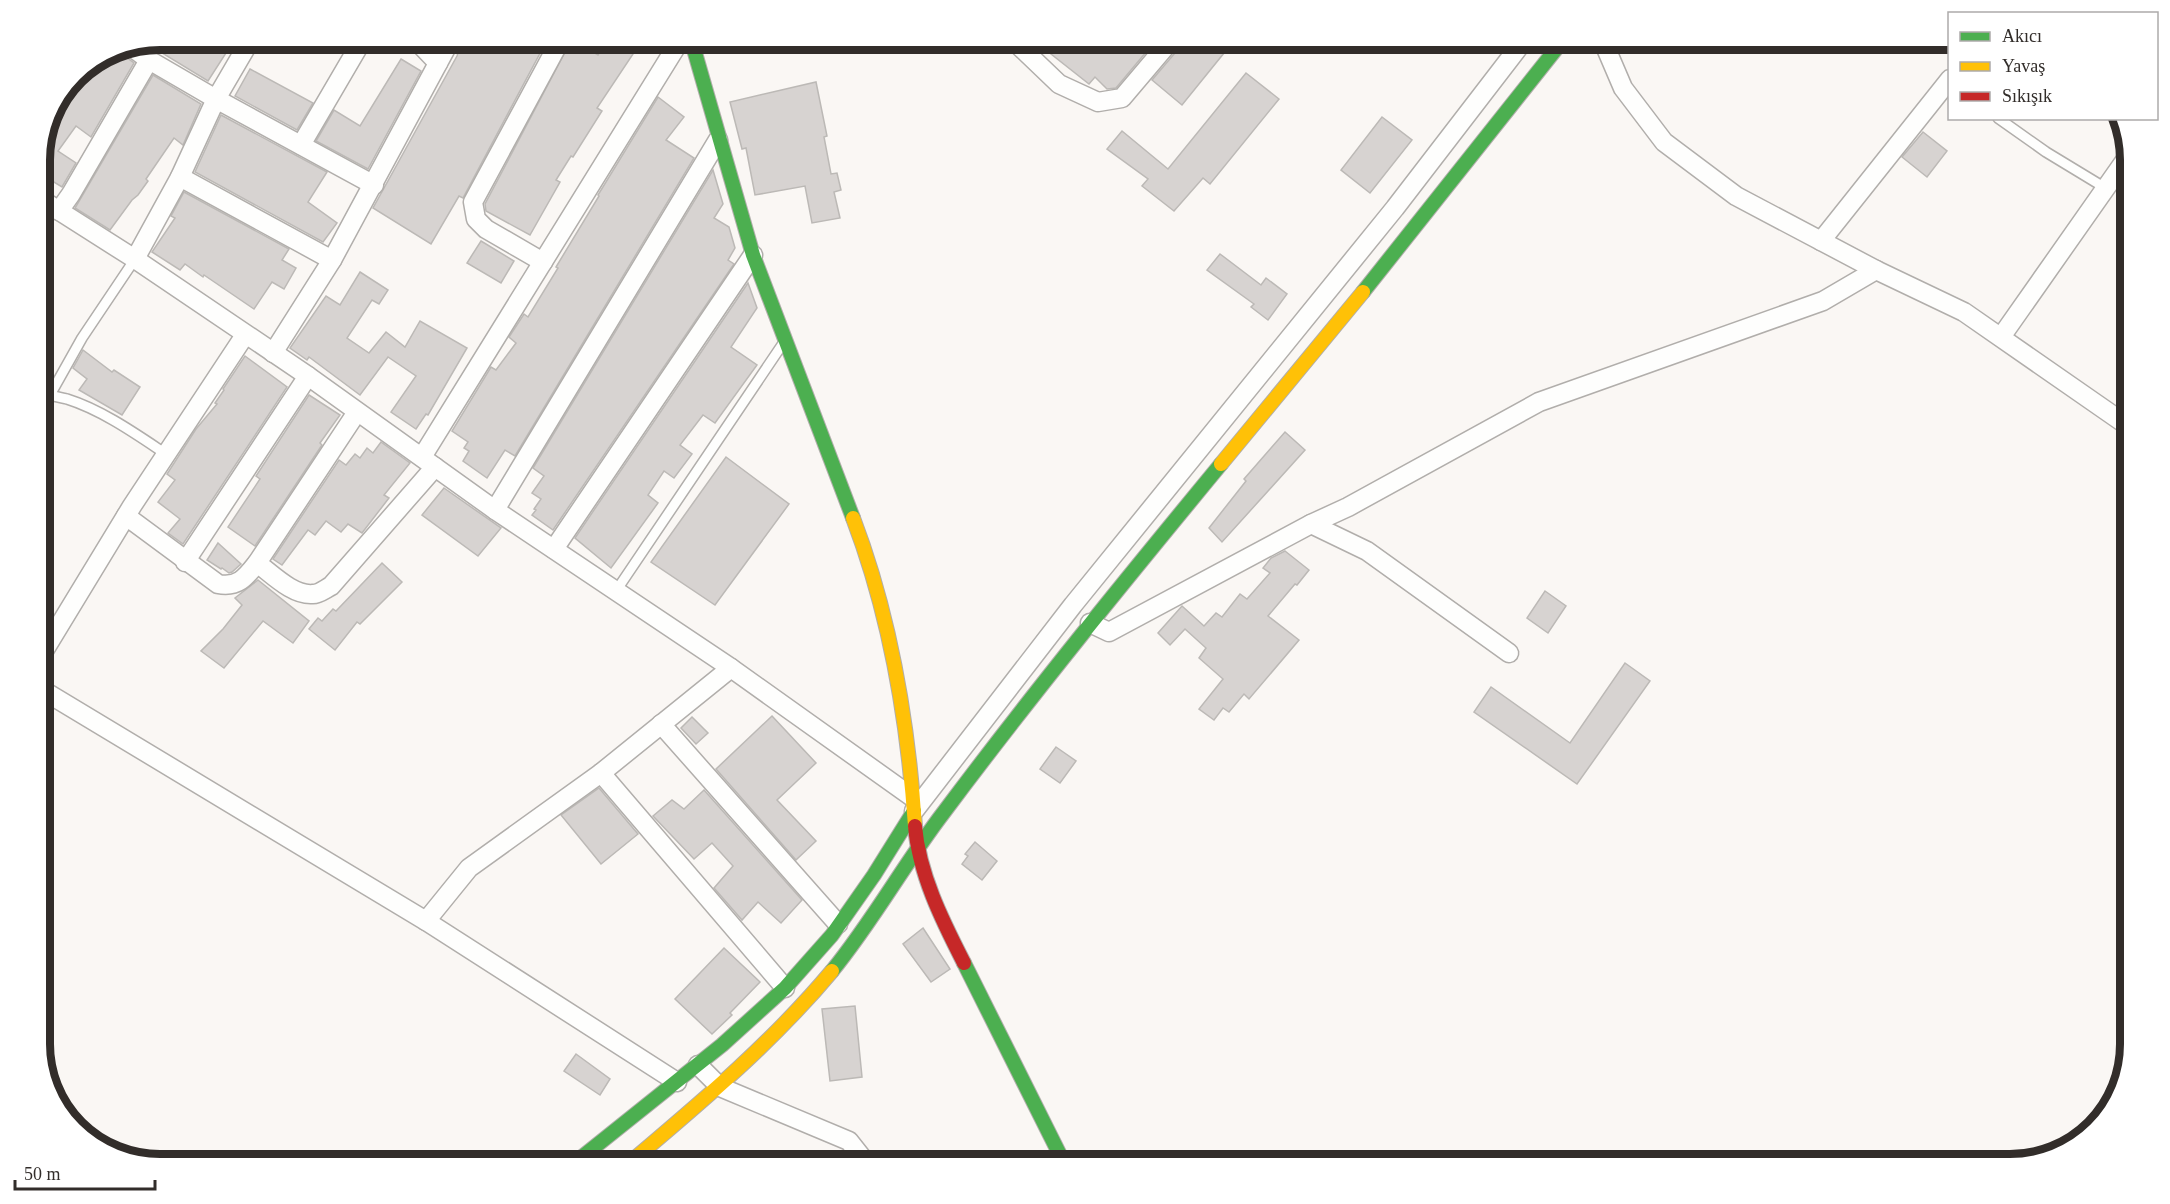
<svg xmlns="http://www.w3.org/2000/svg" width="2170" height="1204" viewBox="0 0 2170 1204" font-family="'Times New Roman',serif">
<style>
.building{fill:#d7d3d1;stroke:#bcb9b6;stroke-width:1.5}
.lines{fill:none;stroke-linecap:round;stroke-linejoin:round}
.lane-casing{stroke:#b1aeab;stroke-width:12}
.street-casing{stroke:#b1aeab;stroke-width:21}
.fast-casing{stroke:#b1aeab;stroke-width:16}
.slow-casing{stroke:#b1aeab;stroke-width:16}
.jam-casing{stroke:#b1aeab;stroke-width:16}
.lane{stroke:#fefefd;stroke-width:9}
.street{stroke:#fefefd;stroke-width:18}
.fast{stroke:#4caf50;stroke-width:14}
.slow{stroke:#ffc107;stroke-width:14}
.jam{stroke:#c62828;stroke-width:14}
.rim{fill:none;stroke:#322d2a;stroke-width:8}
</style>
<rect width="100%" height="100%" fill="#faf7f4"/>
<g class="building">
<path d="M 160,39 L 235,39 L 208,81 L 144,42 Z"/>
<path d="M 462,39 L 541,39 L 546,42 L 463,198 L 459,196 L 431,244 L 373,208 L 457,56 Z"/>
<path d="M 572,39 L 598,55 L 608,39 L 643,39 L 597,108 L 602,111 L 573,157 L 571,156 L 556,180 L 560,182 L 530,235 L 486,211 L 485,204 Z"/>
<path d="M 1032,39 L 1157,39 L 1116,88 L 1107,89 L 1095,77 L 1089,84 Z"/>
<path d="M 1183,39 L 1206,39 L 1224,53 L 1182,105 L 1152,80 L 1181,46 Z"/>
<path d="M 118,47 L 122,54 L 134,63 L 91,137 L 76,126 L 58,151 L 76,163 L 62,187 L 39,173 L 39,152 L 48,114 L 79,71 Z"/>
<path d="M 401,59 L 421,71 L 368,169 L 316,141 L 334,110 L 360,126 Z"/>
<path d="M 250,69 L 313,103 L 297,130 L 235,96 Z"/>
<path d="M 1246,73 L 1279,99 L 1210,184 L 1203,178 L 1174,211 L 1142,186 L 1148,179 L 1107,149 L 1122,131 L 1168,169 Z"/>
<path d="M 153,75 L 201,104 L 183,145 L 174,138 L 146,179 L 148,181 L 138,195 L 132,200 L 110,230 L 75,208 Z"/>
<path d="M 816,82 L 827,136 L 824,137 L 831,174 L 837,173 L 841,190 L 834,192 L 840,218 L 812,223 L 805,186 L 755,195 L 746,148 L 742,149 L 730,102 Z"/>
<path d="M 658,97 L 684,117 L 666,140 L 694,158 L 515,456 L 505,450 L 487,478 L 463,461 L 469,451 L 464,448 L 468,442 L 452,431 L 491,367 L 496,370 L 516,343 L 509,337 L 524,314 L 528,317 L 558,268 L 556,267 L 599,196 L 598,195 Z"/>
<path d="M 221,115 L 327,172 L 308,202 L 337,223 L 323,242 L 195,172 Z"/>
<path d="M 1382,117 L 1412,140 L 1370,193 L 1341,170 Z"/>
<path d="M 1923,132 L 1947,151 L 1927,177 L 1902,157 Z"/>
<path d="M 713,170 L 723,204 L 714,218 L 729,227 L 735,248 L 728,260 L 734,264 L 553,530 L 532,515 L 536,510 L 534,509 L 541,499 L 532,493 L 544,476 L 533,468 Z"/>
<path d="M 184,192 L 289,249 L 282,260 L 296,268 L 284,289 L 272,282 L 254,309 L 204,275 L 203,277 L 185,264 L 180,270 L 152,252 L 175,218 L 171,216 Z"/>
<path d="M 481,241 L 514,261 L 501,283 L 467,263 Z"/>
<path d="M 1220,254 L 1261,285 L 1266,278 L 1287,294 L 1268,320 L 1251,307 L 1254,304 L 1207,270 Z"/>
<path d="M 360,272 L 388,290 L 379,304 L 372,300 L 347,338 L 369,353 L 386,332 L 405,347 L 420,321 L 467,348 L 428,415 L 426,414 L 416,429 L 391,412 L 416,376 L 388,357 L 360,395 L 309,357 L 307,360 L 290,348 L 326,296 L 340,305 Z"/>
<path d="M 748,283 L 757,308 L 731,347 L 757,365 L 715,423 L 703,415 L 680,445 L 692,454 L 674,478 L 664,471 L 648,495 L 658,503 L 611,568 L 575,538 Z"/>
<path d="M 83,350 L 112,372 L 114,370 L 140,387 L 122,415 L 79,390 L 87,379 L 73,368 Z"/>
<path d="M 245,356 L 287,387 L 183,544 L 168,533 L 180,519 L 158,502 L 175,480 L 167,474 L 196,429 L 217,404 L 215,403 L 224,390 L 223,389 Z"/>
<path d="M 309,395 L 340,415 L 320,443 L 322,445 L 255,546 L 228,527 L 260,479 L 256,476 Z"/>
<path d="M 1285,432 L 1305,450 L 1222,542 L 1209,528 L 1246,481 L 1244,479 Z"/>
<path d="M 381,442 L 410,463 L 384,495 L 389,498 L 362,533 L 348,524 L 341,532 L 326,521 L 315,535 L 308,530 L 282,565 L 273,559 L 339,460 L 346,465 L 355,454 L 360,458 L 367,448 L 373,453 Z"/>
<path d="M 726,457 L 789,504 L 715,605 L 651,562 Z"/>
<path d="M 444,488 L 501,528 L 478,556 L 422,515 Z"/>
<path d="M 218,543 L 241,564 L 232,572 L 229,573 L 222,568 L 221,569 L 207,560 Z"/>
<path d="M 1285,551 L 1309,570 L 1297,585 L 1295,584 L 1268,616 L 1299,640 L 1249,699 L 1244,694 L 1229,712 L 1223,708 L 1214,720 L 1199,709 L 1223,679 L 1199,658 L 1206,648 L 1185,629 L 1170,645 L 1158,633 L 1182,606 L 1204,626 L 1216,613 L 1222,617 L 1240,594 L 1247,599 L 1270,573 L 1263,568 L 1271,558 Z"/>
<path d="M 382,563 L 402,582 L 360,624 L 357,622 L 335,650 L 309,629 L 318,618 L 322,621 L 333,609 L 336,611 Z"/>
<path d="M 258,580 L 309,621 L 293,643 L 263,621 L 224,668 L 201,651 L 223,629 L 242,605 L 235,598 Z"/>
<path d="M 1545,591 L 1566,606 L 1548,633 L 1527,618 Z"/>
<path d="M 1625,663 L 1650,681 L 1577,784 L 1474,712 L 1491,687 L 1570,743 Z"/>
<path d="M 772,716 L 816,763 L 777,800 L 816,841 L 796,860 L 716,769 Z"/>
<path d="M 692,717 L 708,733 L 696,744 L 681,728 Z"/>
<path d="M 1056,747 L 1076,761 L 1060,783 L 1040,769 Z"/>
<path d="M 599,788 L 638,834 L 601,864 L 561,815 Z"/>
<path d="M 704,790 L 802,900 L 781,923 L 758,902 L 742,920 L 714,888 L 733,866 L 712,843 L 694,859 L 653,816 L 672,800 L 684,809 Z"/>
<path d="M 975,842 L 997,861 L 982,880 L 962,864 L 968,856 L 965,854 Z"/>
<path d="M 923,928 L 950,969 L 931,982 L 903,944 Z"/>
<path d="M 724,948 L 760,982 L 730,1013 L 732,1015 L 712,1034 L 675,999 Z"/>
<path d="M 855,1006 L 862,1077 L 830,1081 L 822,1009 Z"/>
<path d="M 576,1054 L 610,1079 L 600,1095 L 564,1071 Z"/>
</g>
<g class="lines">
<g class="lane-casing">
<g id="lane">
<path d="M 1998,118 L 2046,152 L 2107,189"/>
<path d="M 39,392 C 48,395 58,397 67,399 C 102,410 136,434 166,454"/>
<path d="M 50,395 L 82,338 L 135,259"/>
<path d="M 616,591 L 782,345"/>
</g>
</g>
<g class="street-casing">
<g id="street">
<path d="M 415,39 L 438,63"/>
<path d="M 1012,39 L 1059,84 L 1098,102 L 1122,98 L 1172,39"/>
<path d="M 1602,39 L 1623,88 L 1664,142 L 1736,196 L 1876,270 L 1964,312 L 2131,428"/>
<path d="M 129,45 L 149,60 L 216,99 L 374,185"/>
<path d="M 301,145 L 363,39"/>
<path d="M 180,177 L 332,260"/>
<path d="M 39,198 L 135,259 L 308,376 L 495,510 L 731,668 L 912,797"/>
<path d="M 59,211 L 71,194 L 149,60"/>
<path d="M 1821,241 L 1950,79"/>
<path d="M 135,259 L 180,177 L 216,99 L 251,39"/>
<path d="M 543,262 L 486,229 L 476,219 L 473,202 L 561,39"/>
<path d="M 2001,337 L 2131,152"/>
<path d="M 273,353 L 332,260 L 451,39"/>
<path d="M 357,412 L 257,563 C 272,574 293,596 313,594 C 319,594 325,589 331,586 L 435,467"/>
<path d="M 422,457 L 681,39"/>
<path d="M 495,510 L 718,140"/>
<path d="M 126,516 L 218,584 C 238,588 246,577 257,563"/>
<path d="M 1311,524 L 1367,551 L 1509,653"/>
<path d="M 554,549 L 753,255"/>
<path d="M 185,562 L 308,376"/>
<path d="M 1090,623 L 1109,632 L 1311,524 L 1348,507 L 1539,402 L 1823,301 L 1876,270"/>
<path d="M 39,659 L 132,506 L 245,335"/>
<path d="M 731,668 L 601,773 L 785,988"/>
<path d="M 39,688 L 426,921 L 677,1082"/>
<path d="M 661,724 L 838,924"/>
<path d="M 914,811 L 1073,605 L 1395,208 L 1525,39"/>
<path d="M 426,921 L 469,868 L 601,773"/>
<path d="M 698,1065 L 720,1087 L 849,1141 L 868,1165"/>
</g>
</g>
<g class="fast-casing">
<g id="fast">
<path d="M 691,39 L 753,255 L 853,518"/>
<path d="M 1363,292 L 1564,39"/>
<path d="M 964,963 L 1065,1165"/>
<path d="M 832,971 C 873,921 904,864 944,812 C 1033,693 1127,578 1221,464"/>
<path d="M 572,1165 L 722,1045 L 785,988 L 832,935 L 874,875 L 914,811"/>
</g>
</g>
<g class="slow-casing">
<g id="slow">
<path d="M 1221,464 L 1363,292"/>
<path d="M 853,518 C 890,615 908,722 915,826"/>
<path d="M 627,1165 C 699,1104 771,1044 832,971"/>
</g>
</g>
<g class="jam-casing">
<path id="jam" d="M 915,826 C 919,874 942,920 964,963"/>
</g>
<use href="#lane" class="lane"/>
<use href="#street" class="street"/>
<use href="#fast" class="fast"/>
<use href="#slow" class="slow"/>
<use href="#jam" class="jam"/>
</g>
<path d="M0 0H2170V1204H0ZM160 50H2010A110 110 0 0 1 2120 160V1044A110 110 0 0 1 2010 1154H160A110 110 0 0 1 50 1044V160A110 110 0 0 1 160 50Z" fill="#fff" fill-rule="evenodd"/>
<path class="rim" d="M160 50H2010A110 110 0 0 1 2120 160V1044A110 110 0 0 1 2010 1154H160A110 110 0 0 1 50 1044V160A110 110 0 0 1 160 50Z"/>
<rect x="1948" y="12" width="210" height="108" fill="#ffffff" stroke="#adabaa" stroke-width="1.5"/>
<rect x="1960" y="32" width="30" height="9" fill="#4caf50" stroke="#adabaa" stroke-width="1.5"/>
<text x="2002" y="42" font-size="18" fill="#322d2a">Akıcı</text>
<rect x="1960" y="62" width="30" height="9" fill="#ffc107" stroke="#adabaa" stroke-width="1.5"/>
<text x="2002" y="72" font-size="18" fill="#322d2a">Yavaş</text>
<rect x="1960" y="92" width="30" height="9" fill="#c62828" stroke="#adabaa" stroke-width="1.5"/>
<text x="2002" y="102" font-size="18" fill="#322d2a">Sıkışık</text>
<path d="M15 1180v9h140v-9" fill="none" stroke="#322d2a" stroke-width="3"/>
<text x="24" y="1180" font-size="18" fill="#322d2a" stroke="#ffffff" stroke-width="4.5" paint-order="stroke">50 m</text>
</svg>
